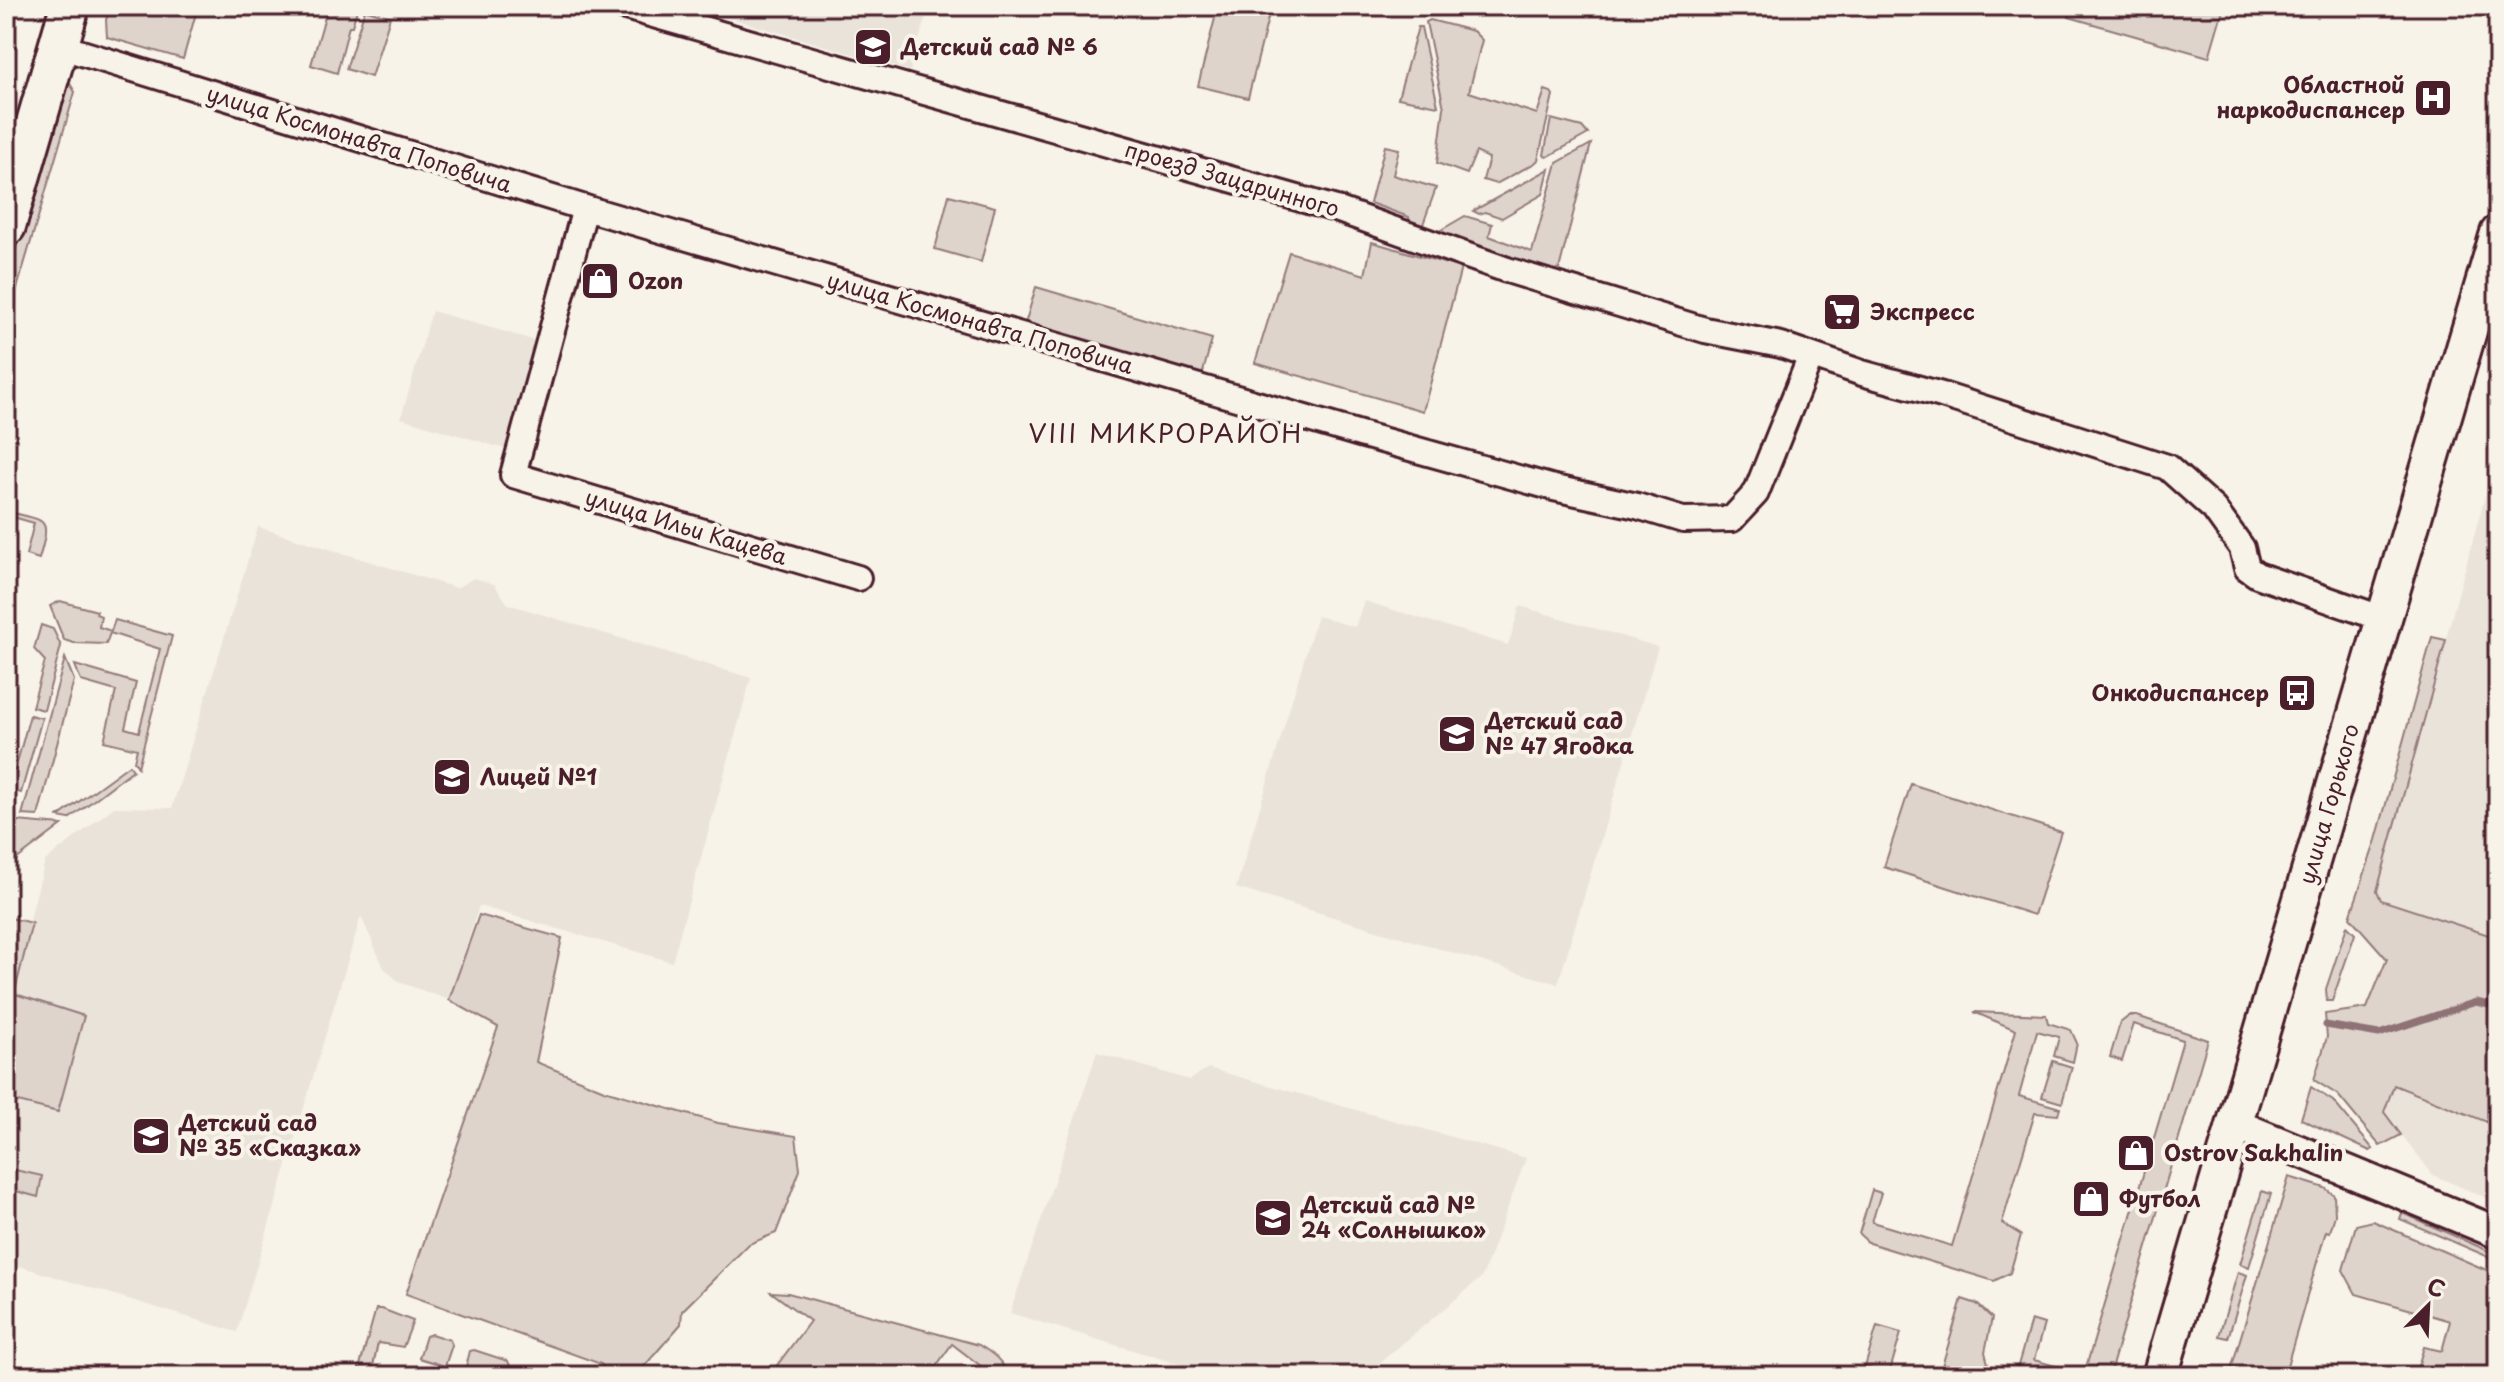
<svg xmlns="http://www.w3.org/2000/svg" width="2504" height="1382" viewBox="0 0 2504 1382" font-family="'Playpen Sans',sans-serif">
<style>
.built{fill:#eae3da}
.green{fill:#ded4cc;stroke:#947a7c;stroke-width:2}
.lines{fill:none;stroke-linecap:round;stroke-linejoin:round}
.stream{stroke:#8e7275;stroke-width:7}
.minor-casing{stroke:#4a1f2b;stroke-width:30}
.tertiary-casing{stroke:#4a1f2b;stroke-width:36}
.secondary-casing{stroke:#4a1f2b;stroke-width:40}
.primary-casing{stroke:#4a1f2b;stroke-width:44}
.minor{stroke:#f7f3e8;stroke-width:24}
.tertiary{stroke:#f7f3e8;stroke-width:30}
.secondary{stroke:#f7f3e8;stroke-width:34}
.primary{stroke:#f7f3e8;stroke-width:38}
.labels{text-anchor:middle;stroke-width:8;stroke-linejoin:round;paint-order:stroke}
.poi-label{font-size:22px;font-weight:bold;fill:#4a1f2b;stroke:#f7f3e8;text-anchor:start}
.street-label{font-size:22px;fill:#4a1f2b;stroke:#f7f3e8}
.quarter-label{font-size:26px;letter-spacing:2px;fill:#4a1f2b;stroke:#f7f3e8}
</style>
<rect width="100%" height="100%" fill="#f7f3e8"/>
<filter id="ink" filterUnits="userSpaceOnUse"><feTurbulence type="fractalNoise" baseFrequency=".0125" numOctaves="2"/><feDisplacementMap in="SourceGraphic" scale="16" xChannelSelector="R" yChannelSelector="G"/><feConvolveMatrix kernelMatrix="1 2 1 2 8 2 1 2 1" color-interpolation-filters="sRGB"/></filter>
<g filter="url(#ink)">
<g class="built">
<path d="M 689,6 L 929,6 L 910,71 Z"/>
<path d="M 432,311 L 536,341 L 505,449 L 401,418 Z"/>
<path d="M 2498,448 L 2498,938 L 2381,900 L 2377,891 Z"/>
<path d="M 258,527 L 456,588 L 474,578 L 494,584 L 508,604 L 751,678 L 672,962 L 479,906 L 449,1000 L 399,982 L 384,968 L 361,916 L 237,1332 L 6,1262 L 6,1011 L 45,861 L 114,807 L 172,808 Z"/>
<path d="M 1364,601 L 1508,645 L 1520,606 L 1658,647 L 1558,984 L 1236,888 L 1317,616 L 1355,627 Z"/>
<path d="M 1097,1052 L 1189,1080 L 1208,1068 L 1526,1158 L 1482,1277 L 1364,1376 L 1218,1376 L 1010,1313 Z"/>
<path d="M 2498,1063 L 2498,1203 L 2433,1175 L 2384,1112 L 2394,1085 Z"/>
</g>
<g class="green">
<path d="M 110,6 L 198,6 L 183,59 L 107,37 L 106,20 Z"/>
<path d="M 328,6 L 361,6 L 358,7 L 352,26 L 349,26 L 337,73 L 311,65 Z"/>
<path d="M 1218,6 L 1271,6 L 1248,98 L 1198,86 Z"/>
<path d="M 2072,6 L 2224,6 L 2209,57 L 2069,17 Z"/>
<path d="M 365,9 L 390,17 L 371,77 L 346,69 Z"/>
<path d="M 1430,20 L 1473,31 L 1482,40 L 1469,92 L 1537,114 L 1545,90 L 1551,92 L 1553,95 L 1538,160 L 1535,163 L 1496,184 L 1483,180 L 1489,158 L 1476,152 L 1467,174 L 1437,163 L 1444,108 L 1426,22 Z"/>
<path d="M 1418,27 L 1421,27 L 1438,106 L 1398,98 Z"/>
<path d="M 69,82 L 75,92 L 6,326 L 6,282 L 63,89 Z"/>
<path d="M 1551,119 L 1582,127 L 1588,134 L 1547,157 L 1544,155 Z"/>
<path d="M 1591,144 L 1556,281 L 1429,237 L 1465,216 L 1492,224 L 1489,236 L 1532,252 L 1557,163 Z"/>
<path d="M 1385,146 L 1399,149 L 1393,175 L 1436,188 L 1421,230 L 1410,229 L 1409,217 L 1370,203 Z"/>
<path d="M 1549,169 L 1543,194 L 1502,218 L 1485,212 L 1479,214 L 1473,211 Z"/>
<path d="M 949,195 L 995,207 L 981,262 L 935,249 Z"/>
<path d="M 1372,242 L 1461,268 L 1423,411 L 1255,363 L 1289,252 L 1365,275 Z"/>
<path d="M 1036,287 L 1212,339 L 1202,376 L 1025,324 Z"/>
<path d="M 6,511 C 46,522 52,515 39,559 L 26,555 L 34,523 L 6,515 Z"/>
<path d="M 60,601 L 97,611 L 96,614 L 101,616 L 99,627 L 111,631 L 115,620 L 172,636 L 138,767 L 134,761 L 137,749 L 104,741 L 116,691 L 81,681 L 75,665 L 136,683 L 125,728 L 139,732 L 160,649 L 110,633 L 106,644 L 74,643 L 64,640 L 50,606 Z"/>
<path d="M 41,625 L 53,629 L 61,646 L 44,710 L 32,707 L 45,661 L 34,649 Z"/>
<path d="M 2432,637 L 2446,640 L 2377,891 L 2381,900 L 2498,938 L 2498,1122 L 2497,1126 L 2394,1085 L 2384,1112 L 2401,1135 L 2380,1146 L 2338,1095 L 2314,1080 L 2327,1037 L 2325,1014 L 2367,1008 L 2387,959 L 2350,917 L 2376,840 Z"/>
<path d="M 65,658 L 74,680 L 38,816 L 22,815 Z"/>
<path d="M 30,715 L 42,718 L 21,793 L 11,790 L 6,809 L 6,771 L 15,770 Z"/>
<path d="M 129,765 L 133,770 L 69,819 L 58,817 Z"/>
<path d="M 1911,784 L 2061,832 L 2034,915 L 1884,867 Z"/>
<path d="M 6,820 L 62,825 L 12,863 L 6,862 Z"/>
<path d="M 479,915 L 562,938 L 536,1062 L 604,1090 L 718,1123 L 796,1136 L 800,1170 L 776,1233 L 749,1244 L 682,1311 L 681,1324 L 641,1370 L 620,1376 L 610,1376 L 601,1364 L 406,1294 L 498,1027 L 449,1000 Z"/>
<path d="M 6,917 L 32,923 L 16,987 L 6,984 Z"/>
<path d="M 2347,926 L 2355,934 L 2332,1001 L 2327,1001 L 2326,989 Z"/>
<path d="M 6,991 L 84,1016 L 58,1112 L 6,1099 Z"/>
<path d="M 1974,1012 L 2046,1015 L 2048,1023 L 2071,1030 L 2077,1043 L 2073,1062 L 2054,1056 L 2059,1037 L 2037,1031 L 2019,1096 L 2060,1108 L 2058,1115 L 2035,1113 L 2002,1223 L 2021,1235 L 2010,1273 L 1994,1281 L 1869,1243 L 1859,1234 L 1872,1190 L 1881,1193 L 1872,1222 L 1952,1246 L 2016,1030 Z"/>
<path d="M 2129,1016 L 2137,1016 L 2208,1040 L 2109,1376 L 2020,1374 L 2017,1369 L 2031,1320 L 2044,1324 L 2034,1360 L 2084,1374 L 2183,1040 L 2134,1024 L 2122,1061 L 2110,1057 L 2120,1023 Z"/>
<path d="M 2053,1061 L 2072,1067 L 2062,1103 L 2042,1097 Z"/>
<path d="M 2311,1087 L 2333,1101 L 2373,1149 L 2370,1151 L 2301,1119 Z"/>
<path d="M 6,1168 L 42,1176 L 38,1197 L 12,1190 L 6,1209 Z"/>
<path d="M 2289,1177 L 2325,1188 L 2334,1195 L 2335,1215 L 2330,1232 L 2326,1231 L 2284,1376 L 2229,1376 Z"/>
<path d="M 2262,1191 L 2271,1194 L 2249,1267 L 2240,1264 Z"/>
<path d="M 2402,1213 L 2498,1255 L 2498,1261 L 2400,1219 Z"/>
<path d="M 2373,1221 L 2498,1275 L 2498,1376 L 2415,1376 L 2424,1347 L 2442,1351 L 2450,1321 L 2356,1294 L 2343,1270 L 2356,1225 Z"/>
<path d="M 2238,1272 L 2247,1275 L 2228,1338 L 2219,1336 Z"/>
<path d="M 771,1292 L 788,1293 L 979,1345 C 992,1353 1004,1361 1007,1376 L 994,1376 L 952,1344 L 929,1376 L 769,1376 L 810,1321 Z"/>
<path d="M 1962,1299 L 1977,1304 L 1992,1318 L 1985,1352 L 1991,1376 L 1939,1376 Z"/>
<path d="M 376,1309 L 382,1309 L 413,1321 L 403,1347 L 378,1343 L 371,1376 L 357,1376 Z"/>
<path d="M 1877,1326 L 1901,1333 L 1889,1374 L 1865,1367 Z"/>
<path d="M 431,1334 L 450,1340 L 452,1345 L 445,1366 L 419,1358 L 426,1336 Z"/>
<path d="M 474,1350 L 508,1361 L 510,1366 L 507,1376 L 481,1376 L 465,1371 L 470,1351 Z"/>
</g>
<g class="lines">
<path class="stream" d="M 2326,1025 L 2379,1034 L 2476,1002 L 2498,1007"/>
<g class="minor-casing">
<g id="minor">
<path d="M 622,6 L 1336,209 L 1507,270 L 1705,330 L 1781,345 L 1862,373 L 1942,395 L 2167,467 L 2214,509 L 2242,548 L 2247,568 L 2257,575 L 2384,619"/>
<path d="M 59,46 L 585,208 L 1360,434 L 1554,488 L 1637,506 L 1683,520 L 1732,519 L 1756,493 L 1811,356"/>
<path d="M 585,208 L 513,475 L 858,578"/>
</g>
</g>
<g class="tertiary-casing">
<path id="tertiary" d="M 2234,1124 L 2498,1233"/>
</g>
<g class="secondary-casing">
<path id="secondary" d="M 2160,1376 L 2498,233"/>
</g>
<g class="primary-casing">
<path id="primary" d="M 6,226 L 70,6"/>
</g>
<use href="#minor" class="minor"/>
<use href="#tertiary" class="tertiary"/>
<use href="#secondary" class="secondary"/>
<use href="#primary" class="primary"/>
</g>
</g>
<defs>
<g id="school-square" transform="scale(2)"><rect x="-9" y="-9" width="18" height="18" rx="4" fill="#4a1f2b" stroke="#f7f3e8"/><path d="M0-5L7-2L0 1L-7-2ZM-4 1L0 2.5L4 1V4Q0 6-4 4Z" fill="#fff"/></g>
<g id="hospital-square" transform="scale(2)"><rect x="-9" y="-9" width="18" height="18" rx="4" fill="#4a1f2b" stroke="#f7f3e8"/><path d="M-5-5h3v3.5h4V-5h3V5h-3V1.5h-4V5h-3Z" fill="#fff"/></g>
<g id="shop-square" transform="scale(2)"><rect x="-9" y="-9" width="18" height="18" rx="4" fill="#4a1f2b" stroke="#f7f3e8"/><path d="M-5-2.5h2.3a2.7 3.5 0 0 1 5.4 0H5L5.5 6h-11ZM-1.5-2.5h3a1.5 2.3 0 0 0-3 0Z" fill="#fff"/></g>
<g id="supermarket-square" transform="scale(2)"><rect x="-9" y="-9" width="18" height="18" rx="4" fill="#4a1f2b" stroke="#f7f3e8"/><path d="M-6-5.5h2.5l.6 2H6L4.5 2H-2.5L-4.4-4H-6ZM-1.5 3.2a1.3 1.3 0 1 0 .1 0ZM3 3.2a1.3 1.3 0 1 0 .1 0Z" fill="#fff"/></g>
<g id="bus-square" transform="scale(2)"><rect x="-9" y="-9" width="18" height="18" rx="4" fill="#4a1f2b" stroke="#f7f3e8"/><path d="M-5-6H5V4H4V6H2V4H-2V6H-4V4H-5ZM-3.5-4V0h7V-4ZM-3.5 1.2v1.5H-2V1.2ZM2 1.2v1.5H3.5V1.2Z" fill="#fff"/></g>
</defs>
<g fill-rule="evenodd">
<use href="#school-square" x="873" y="47"/>
<use href="#hospital-square" x="2433" y="98"/>
<use href="#shop-square" x="600" y="281"/>
<use href="#supermarket-square" x="1842" y="312"/>
<use href="#bus-square" x="2297" y="693"/>
<use href="#school-square" x="1457" y="734"/>
<use href="#school-square" x="452" y="777"/>
<use href="#school-square" x="151" y="1136"/>
<use href="#shop-square" x="2136" y="1153"/>
<use href="#shop-square" x="2091" y="1199"/>
<use href="#school-square" x="1273" y="1218"/>
</g>
<g class="labels">
<g class="poi-label">
<text x="901" y="55">Детский сад № 6</text>
<text x="2405" y="93" text-anchor="end">Областной<tspan x="2405" dy="25">наркодиспансер</tspan></text>
<text x="628" y="289">Ozon</text>
<text x="1870" y="320">Экспресс</text>
<text x="2269" y="701" text-anchor="end">Онкодиспансер</text>
<text x="1485" y="729">Детский сад<tspan x="1485" dy="25">№ 47 Ягодка</tspan></text>
<text x="480" y="785">Лицей №1</text>
<text x="179" y="1131">Детский сад<tspan x="179" dy="25">№ 35 «Сказка»</tspan></text>
<text x="2164" y="1161">Ostrov Sakhalin</text>
<text x="2119" y="1207">Футбол</text>
<text x="1301" y="1213">Детский сад №<tspan x="1301" dy="25">24 «Солнышко»</tspan></text>
</g>
<g class="street-label">
<text transform="translate(359 139) rotate(17)" y="8">улица Космонавта Поповича</text>
<text transform="translate(1232 179) rotate(16)" y="8">проезд Зацаринного</text>
<text transform="translate(980 323) rotate(16)" y="8">улица Космонавта Поповича</text>
<text transform="translate(686 527) rotate(17)" y="8">улица Ильи Кацева</text>
<text transform="translate(2329 804) rotate(-74)" y="8">улица Горького</text>
</g>
<g class="quarter-label">
<text x="1166" y="443">VIII МИКРОРАЙОН</text>
</g>
</g>
<rect width="2504" height="1382" fill="none" stroke="#f7f3e8" stroke-width="32"/>
<rect x="16" y="16" width="2472" height="1350" fill="none" stroke="#4a1f2b" stroke-width="3" filter="url(#ink)"/>
<g transform="translate(2428 1306) rotate(24)" stroke="#f7f3e8" stroke-width="6" paint-order="stroke">
<path d="M0-6L14 30L0 20L-14 30Z" fill="#4a1f2b"/>
<text y="-12" font-size="22" font-weight="bold" text-anchor="middle" fill="#4a1f2b">С</text>
</g>
</svg>
